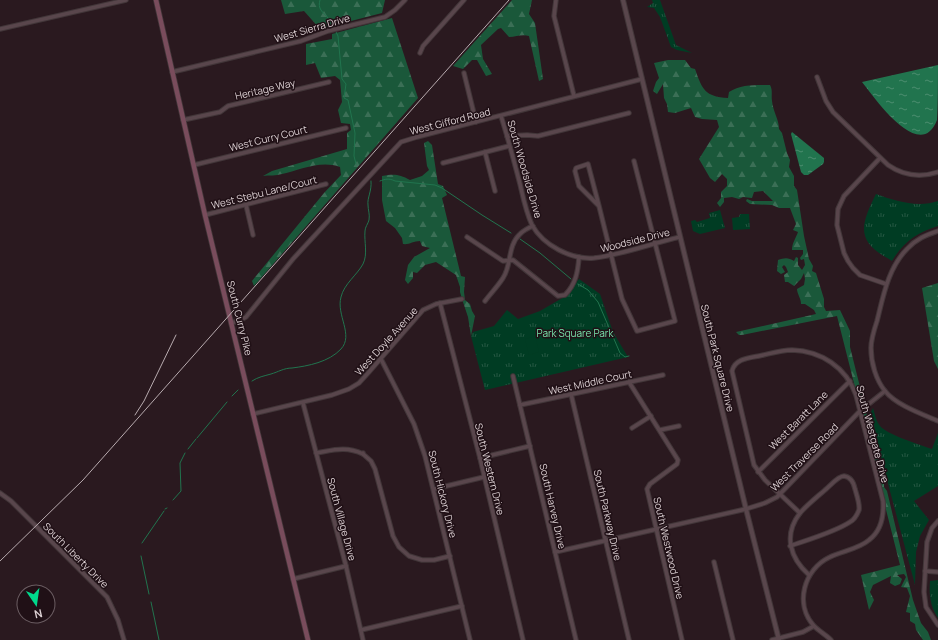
<svg xmlns="http://www.w3.org/2000/svg" width="938" height="640" viewBox="0 0 938 640" font-family="Manrope,sans-serif">
<style>
.grass{fill:url(#grass-tufts)}
.forest{fill:url(#forest-firs)}
.pitch{fill:#003c23}
.water{fill:url(#water-ripples)}
.lines{fill:none;stroke-linecap:round;stroke-linejoin:round}
.stream{stroke:#21744e;stroke-width:1}
.minor-casing{stroke:#423639;stroke-width:5.5}
.tertiary-casing{stroke:#423639;stroke-width:6}
.secondary-casing{stroke:#423639;stroke-width:6}
.minor{stroke:#59464c;stroke-width:3.5}
.tertiary{stroke:#59464c;stroke-width:4}
.secondary{stroke:#794c5c;stroke-width:4.5}
.rail{stroke:#b8abaf;stroke-width:1}
.labels{text-anchor:middle;stroke-width:3;stroke-linejoin:round;paint-order:stroke}
.street-label{font-size:10px;fill:#dcd0d3;stroke:#201016}
.park-label{font-size:10px;fill:#79e6ad;stroke:#201016}
</style>
<defs>
<pattern id="grass-tufts" width="24" height="20" patternUnits="userSpaceOnUse"><rect width="24" height="20" fill="#003c23"/><path d="M3 7l-1-3M5 7V3M7 7l1-3M15 17l-1-3M17 17v-4M19 17l1-3" fill="none" stroke="#255742"/></pattern>
<pattern id="forest-firs" width="22" height="20" patternUnits="userSpaceOnUse"><rect width="22" height="20" fill="#1a583a"/><path d="M5 1l3.5 6h-7zM16 11l3.5 6h-7z" fill="#3b6f56"/></pattern>
<pattern id="water-ripples" width="26" height="14" patternUnits="userSpaceOnUse"><rect width="26" height="14" fill="#21744e"/><path d="M2 4q2-2 4 0t4 0M15 11q2-2 4 0t4 0" fill="none" stroke="#4b8d6f"/></pattern>
</defs>
<rect width="100%" height="100%" fill="#2a191f"/>
<g class="grass">
<path d="M 652,0 L 660,0 L 676,45 L 692,53 L 677,50 L 671,47 L 660,17 L 654,8 L 647,7 L 653,3 Z"/>
<path d="M 876,194 C 895,201 918,208 938,201 L 938,226 C 918,232 903,242 892,261 L 889,259 C 855,241 861,224 876,194 Z"/>
<path d="M 720,210 L 725,228 L 700,234 L 693,231 L 691,221 L 695,220 L 697,222 L 710,218 L 709,213 Z"/>
<path d="M 740,214 L 749,214 L 750,229 L 733,230 L 732,218 L 739,217 Z"/>
<path d="M 579,279 L 600,294 L 613,332 L 628,357 L 485,390 L 471,336 L 473,332 L 494,326 L 507,310 L 518,319 L 540,311 L 564,297 Z"/>
<path d="M 873,408 C 875,414 876,421 880,426 C 886,434 920,445 932,449 L 938,433 L 938,486 L 914,501 L 929,520 L 920,536 L 916,552 L 915,585 L 882,461 L 871,412 Z"/>
<path d="M 938,580 L 938,618 C 930,606 929,595 930,581 Z"/>
</g>
<g class="forest">
<path d="M 281,0 L 385,0 L 382,13 L 320,29 L 304,11 L 285,14 Z"/>
<path d="M 512,0 L 532,0 L 529,14 L 535,23 L 543,79 L 539,81 L 529,36 C 522,34 516,37 509,37 L 501,28 L 498,29 L 481,45 L 483,59 L 492,74 L 486,76 L 477,60 L 472,60 L 463,69 L 453,66 Z"/>
<path d="M 392,18 L 418,98 L 254,286 L 252,281 L 324,193 L 341,175 L 340,167 C 320,160 301,170 282,174 C 276,176 269,175 263,176 L 272,171 L 347,149 L 347,133 L 351,130 L 350,124 L 341,123 L 338,110 L 342,102 L 340,80 L 335,76 L 321,78 L 315,63 L 306,65 L 306,44 L 332,39 L 332,34 Z"/>
<path d="M 668,60 L 685,60 L 691,68 L 695,69 C 702,89 705,97 728,98 L 729,92 C 741,84 757,85 770,85 C 773,90 771,96 772,101 C 773,112 779,119 779,129 L 782,133 L 787,153 L 790,160 L 789,167 L 794,176 L 794,186 L 797,190 L 804,236 L 809,259 L 813,266 L 812,271 L 816,273 L 824,299 L 824,307 L 826,311 L 840,310 L 850,331 L 850,347 L 862,395 L 863,402 L 866,411 L 884,482 L 884,487 L 887,491 L 913,600 L 921,623 L 928,632 L 931,640 L 923,640 L 916,630 L 915,624 L 910,621 L 910,613 L 906,612 L 910,596 L 907,588 L 901,587 L 906,577 L 904,574 L 897,575 L 902,579 L 900,584 L 895,586 L 890,583 L 891,576 L 873,585 L 870,592 L 874,600 L 869,610 L 861,575 L 900,565 L 837,316 L 742,335 L 739,335 L 736,332 L 816,314 L 814,310 L 805,304 L 801,304 C 801,298 797,294 797,289 L 804,285 L 805,279 L 804,273 L 801,279 L 794,286 L 788,282 L 785,282 L 784,275 L 788,272 L 786,267 L 784,265 L 782,267 L 785,272 L 781,274 L 777,271 L 778,260 C 784,258 788,257 794,261 L 796,257 L 798,258 L 798,265 L 802,270 L 805,265 L 804,259 L 801,260 L 800,258 L 803,254 L 803,250 L 792,250 C 792,243 796,238 798,232 L 793,230 L 796,224 L 790,208 L 779,208 L 772,205 L 750,204 L 746,201 L 747,199 L 752,201 L 773,201 L 763,191 L 754,192 L 752,198 L 743,197 L 739,199 L 732,197 L 724,198 L 724,202 L 720,207 L 717,203 L 721,198 L 721,192 L 727,186 L 727,179 L 722,174 L 715,182 L 710,178 L 699,159 L 719,127 L 717,120 L 702,119 L 695,117 L 691,108 L 675,113 L 668,112 L 667,104 L 664,98 L 663,84 L 657,94 L 653,91 L 656,82 L 659,78 L 654,63 Z"/>
<path d="M 428,141 L 432,145 L 438,184 L 443,186 L 447,195 L 442,198 L 461,276 L 465,277 L 464,292 L 465,300 L 470,304 L 472,311 L 475,316 L 471,336 L 468,317 L 463,302 L 460,292 L 460,287 L 456,275 L 436,262 L 425,265 L 417,273 L 413,272 L 413,278 L 408,284 L 405,280 L 408,265 L 414,257 L 430,248 L 422,246 L 420,241 C 413,241 409,245 403,244 L 402,238 L 395,228 L 386,221 L 382,200 L 382,176 C 394,174 399,174 410,180 L 422,176 L 429,170 L 427,166 L 424,143 Z"/>
<path d="M 938,283 L 938,369 L 934,361 L 922,288 Z"/>
</g>
<path class="pitch" d="M 535,336 L 539,352 L 529,355 L 525,339 Z"/>
<g class="water">
<path d="M 938,65 C 938,76 938,113 937,120 C 920,164 874,97 862,82 Z"/>
<path d="M 792,132 L 824,158 L 824,162 L 823,164 L 808,175 L 804,175 L 801,172 L 791,134 Z"/>
</g>
<g class="lines">
<g class="stream">
<path d="M 320,0 C 317,9 323,12 328,18 C 331,21 332,24 334,27"/>
<path d="M 335,30 L 338,36 L 342,79 L 346,84 L 344,98 L 348,100 L 355,133 L 354,156 L 356,164"/>
<path d="M 380,181 C 385,179 389,178 395,181 L 435,185 L 442,188 L 482,215 L 511,233"/>
<path d="M 520,239 L 540,253 L 571,279"/>
<path d="M 578,284 L 588,290 L 598,302 L 620,353 L 625,357 L 629,356"/>
<path d="M 252,381 C 258,377 264,376 271,374 C 278,372 284,368 292,368 C 308,366 329,362 341,349 C 354,335 336,315 341,297 C 344,284 357,275 363,264 C 368,254 364,242 365,231 C 365,227 368,224 369,220 C 370,214 368,210 368,205 C 367,198 372,191 371,181"/>
<path d="M 232,396 L 238,390"/>
<path d="M 197,438 L 227,402"/>
<path d="M 188,449 L 196,439"/>
<path d="M 173,500 L 181,491 L 180,463 L 185,453"/>
<path d="M 165,509 L 167,508"/>
<path d="M 142,543 L 164,511"/>
<path d="M 141,556 L 149,594"/>
<path d="M 151,602 L 159,640"/>
</g>
<g class="minor-casing">
<g id="minor">
<path d="M 556,0 L 554,16 L 574,96"/>
<path d="M 0,29 L 126,0"/>
<path d="M 420,53 L 423,46 L 464,0"/>
<path d="M 172,72 L 301,41 L 328,31 L 385,17 L 395,10 L 405,0"/>
<path d="M 464,73 L 476,122"/>
<path d="M 817,77 L 826,101 L 833,112 L 888,165 C 904,176 920,178 938,172"/>
<path d="M 501,116 C 508,138 514,161 520,184 C 523,197 526,212 532,225 C 543,245 571,260 594,258 C 621,255 653,243 680,237"/>
<path d="M 183,120 L 220,112 L 228,106 L 329,82"/>
<path d="M 507,136 L 527,135 L 538,136 L 629,113"/>
<path d="M 485,152 L 495,191"/>
<path d="M 880,158 L 844,196 L 838,209 L 837,225 L 844,253 L 848,261 L 853,268 L 860,275 L 886,284"/>
<path d="M 443,163 L 509,146"/>
<path d="M 194,165 L 346,128"/>
<path d="M 246,205 L 253,235"/>
<path d="M 599,206 L 588,164 L 576,168 L 575,171 L 579,186 L 599,206 L 622,299 L 637,331 L 675,321 L 634,161"/>
<path d="M 205,215 L 326,184"/>
<path d="M 938,231 C 926,235 916,239 907,249 C 888,268 883,297 877,321 C 874,330 871,339 871,348 C 871,363 876,380 885,391 C 896,405 922,414 938,421"/>
<path d="M 467,237 L 503,261 L 513,260 L 558,296 L 565,295 C 576,284 578,271 579,257"/>
<path d="M 485,301 C 491,293 498,286 503,278 C 512,265 507,246 520,234 C 523,231 528,228 533,226"/>
<path d="M 440,303 L 480,458 L 523,640"/>
<path d="M 231,323 L 241,320 L 246,317 L 293,259 L 401,142 L 417,137 L 642,79"/>
<path d="M 381,359 L 414,424 L 425,456 L 470,640"/>
<path d="M 513,376 L 576,640"/>
<path d="M 629,382 L 678,460 L 677,464 L 650,484 L 647,489 L 682,640"/>
<path d="M 571,394 L 629,640"/>
<path d="M 303,403 L 346,566 L 363,640"/>
<path d="M 520,405 L 663,375"/>
<path d="M 253,414 L 332,395 L 349,389 L 359,383 L 369,372 L 423,310 L 436,304 L 462,299"/>
<path d="M 632,428 L 651,416"/>
<path d="M 660,430 L 679,426"/>
<path d="M 316,453 C 334,450 346,446 363,454 L 363,453"/>
<path d="M 363,454 L 371,461 L 375,469 L 393,536 L 399,547 L 409,556 L 422,560 L 434,560 L 450,556"/>
<path d="M 480,458 L 530,446"/>
<path d="M 758,472 L 850,381"/>
<path d="M 434,489 L 484,477"/>
<path d="M 0,493 L 11,501 L 107,597 L 118,620 L 124,640"/>
<path d="M 800,513 L 765,480 L 754,465 L 732,371 C 735,359 748,358 759,356 C 769,354 781,350 792,350 C 821,351 846,367 856,395 L 883,501 C 884,516 881,531 869,540 C 859,549 842,551 830,557 C 804,569 794,604 814,626 C 819,631 826,635 831,640"/>
<path d="M 938,521 L 932,528 L 927,542 L 924,592 L 926,607 L 938,625"/>
<path d="M 790,546 C 807,540 835,532 850,522 C 854,520 857,515 859,510 C 860,504 857,496 855,489 C 854,484 851,477 844,476 C 838,476 830,486 825,490 C 817,497 807,505 800,513 C 783,535 790,558 809,575"/>
<path d="M 555,552 L 746,509 L 765,503 L 777,497 L 860,411 L 885,391"/>
<path d="M 714,562 L 733,640"/>
<path d="M 925,571 L 938,572"/>
<path d="M 293,579 L 346,566"/>
<path d="M 361,630 L 462,606"/>
<path d="M 772,640 L 803,632 L 814,626"/>
</g>
</g>
<g class="tertiary-casing">
<path id="tertiary" d="M 623,0 L 746,509 L 779,640"/>
</g>
<g class="secondary-casing">
<path id="secondary" d="M 156,0 L 205,215 L 308,640"/>
</g>
<use href="#minor" class="minor"/>
<use href="#tertiary" class="tertiary"/>
<use href="#secondary" class="secondary"/>
<g class="rail">
<path d="M 135,415 L 144,401 L 176,335"/>
<path d="M 0,561 L 83,480 L 509,0"/>
</g>
</g>
<g class="labels">
<g class="street-label">
<text transform="translate(312 28) rotate(-16)" y="4">West Sierra Drive</text>
<text transform="translate(265 89) rotate(-13)" y="4">Heritage Way</text>
<text transform="translate(450 121) rotate(-14)" y="4">West Gifford Road</text>
<text transform="translate(268 138) rotate(-14)" y="4">West Curry Court</text>
<text transform="translate(525 169) rotate(74)" y="4">South Woodside Drive</text>
<text transform="translate(264 192) rotate(-14)" y="4">West Stebu Lane/Court</text>
<text transform="translate(635 240) rotate(-14)" y="4">Woodside Drive</text>
<text transform="translate(240 318) rotate(76)" y="4">South Curry Pike</text>
<text transform="translate(386 341) rotate(-48)" y="4">West Doyle Avenue</text>
<text transform="translate(718 358) rotate(76)" y="4">South Park Square Drive</text>
<text transform="translate(590 382) rotate(-12)" y="4">West Middle Court</text>
<text transform="translate(798 420) rotate(-45)" y="4">West Baratt Lane</text>
<text transform="translate(873 434) rotate(75)" y="4">South Westgate Drive</text>
<text transform="translate(804 457) rotate(-45)" y="4">West Traverse Road</text>
<text transform="translate(490 469) rotate(76)" y="4">South Western Drive</text>
<text transform="translate(443 494) rotate(76)" y="4">South Hickory Drive</text>
<text transform="translate(553 506) rotate(77)" y="4">South Harvey Drive</text>
<text transform="translate(608 515) rotate(77)" y="4">South Parkway Drive</text>
<text transform="translate(342 519) rotate(75)" y="4">South Village Drive</text>
<text transform="translate(669 548) rotate(77)" y="4">South Westwood Drive</text>
<text transform="translate(76 555) rotate(45)" y="4">South Liberty Drive</text>
</g>
<g class="park-label">
<text x="575" y="337">Park Square Park</text>
</g>
</g>
<g transform="translate(36 604) rotate(167)"><circle r="19" fill="#201016" stroke="#6b5d62"/>
<path d="M0-3L7 15L0 10L-7 15Z" fill="#00d98c"/>
<text y="-6" font-size="11" font-weight="bold" text-anchor="middle" fill="#dcd0d3">N</text>
</g>
</svg>
